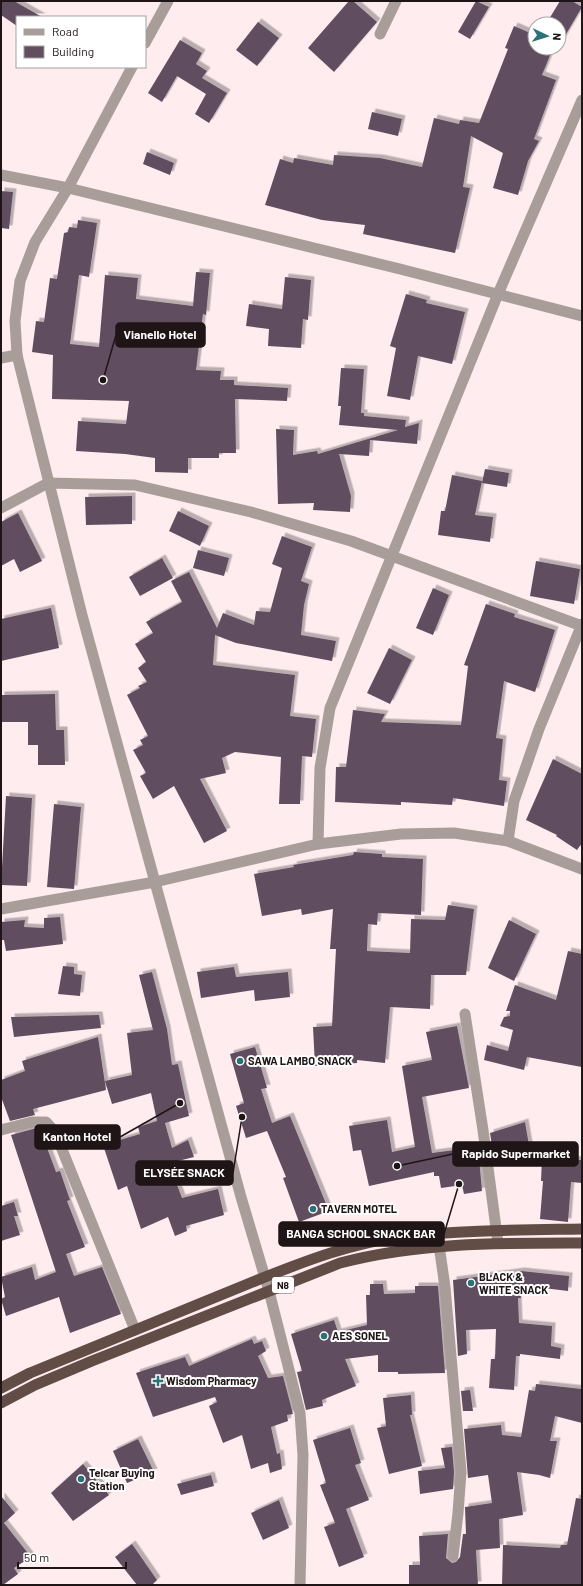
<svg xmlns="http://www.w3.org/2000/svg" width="583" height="1586" viewBox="0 0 583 1586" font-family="Barlow,sans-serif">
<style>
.building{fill:#614e5e;filter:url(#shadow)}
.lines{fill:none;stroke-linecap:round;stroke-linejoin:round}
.minor{stroke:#a99d99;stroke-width:11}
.tertiary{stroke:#a99d99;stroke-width:11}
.trunk{stroke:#624c46;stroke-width:11}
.poi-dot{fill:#287278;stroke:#fff;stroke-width:1.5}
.labels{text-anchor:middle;stroke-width:4;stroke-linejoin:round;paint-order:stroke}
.shield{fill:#fff;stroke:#625a5c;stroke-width:1}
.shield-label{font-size:10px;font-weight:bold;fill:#1f1416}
.poi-label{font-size:11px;font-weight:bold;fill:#1f1416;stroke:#fff;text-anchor:start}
.leader{fill:none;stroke:#1f1416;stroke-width:1.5}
.callout-dot{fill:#1f1416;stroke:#fff;stroke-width:1.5}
.callout{fill:#1f1416;stroke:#1f1416;stroke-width:1.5}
.callout-label{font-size:12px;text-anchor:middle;font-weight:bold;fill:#fff}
</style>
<defs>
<filter id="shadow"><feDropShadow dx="3.5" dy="-3.5" stdDeviation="0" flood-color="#0004"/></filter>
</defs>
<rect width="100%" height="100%" fill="#feecef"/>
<g class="building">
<path d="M 1,1 L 14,1 L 42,17 L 17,17 L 17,26 L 1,15 Z"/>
<path d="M 349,1 L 353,1 L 377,22 L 334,72 L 308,48 Z"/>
<path d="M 476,1 L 489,7 L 470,39 L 458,32 Z"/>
<path d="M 560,1 L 572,1 L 582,7 L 559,46 L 559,24 L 546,24 Z"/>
<path d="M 258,22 L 279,38 L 257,66 L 236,50 Z"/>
<path d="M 514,26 L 535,35 L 535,48 L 553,48 L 542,75 L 556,80 L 534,139 L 539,141 L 528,161 L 518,195 L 493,188 L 503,153 L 471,136 L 463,187 L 470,188 L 455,253 L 363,234 L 365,225 L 322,220 L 265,205 L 280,159 L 293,163 L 294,158 L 333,165 L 334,155 L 380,158 L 422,167 L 434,118 L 459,124 L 460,120 L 479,123 L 508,49 L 505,48 Z"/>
<path d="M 180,40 L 202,53 L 196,64 L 207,71 L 202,78 L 227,93 L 209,123 L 195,114 L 206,94 L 177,76 L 162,102 L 148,93 Z"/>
<path d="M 372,112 L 402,119 L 398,136 L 368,129 Z"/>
<path d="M 147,152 L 174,163 L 170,175 L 143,164 Z"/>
<path d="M 1,191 L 13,192 L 9,229 L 1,228 Z"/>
<path d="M 78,220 L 97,223 L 89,277 L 79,275 L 70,344 L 99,347 L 105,275 L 138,278 L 136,299 L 193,306 L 196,272 L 210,273 L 206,315 L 203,314 L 196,370 L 221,371 L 220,380 L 234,380 L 234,385 L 288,388 L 287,401 L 235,399 L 236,453 L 219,453 L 219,458 L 188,458 L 188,473 L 155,472 L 155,458 L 125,454 L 76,451 L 78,421 L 126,424 L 129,401 L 52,399 L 53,355 L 32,352 L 36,321 L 44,322 L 50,278 L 57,279 L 64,233 L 68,232 L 69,227 L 77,228 Z"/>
<path d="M 285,277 L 311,280 L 308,320 L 303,319 L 301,348 L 268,346 L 269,329 L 246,326 L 249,304 L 282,309 Z"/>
<path d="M 406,294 L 427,300 L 426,303 L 465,312 L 452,364 L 418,356 L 410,400 L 387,396 L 396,348 L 390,346 Z"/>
<path d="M 341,368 L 364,369 L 361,413 L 364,413 L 364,416 L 406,420 L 405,427 L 419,423 L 417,444 L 370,440 L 369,456 L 339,454 L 351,496 L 350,512 L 313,510 L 314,503 L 278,504 L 276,429 L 294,430 L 293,455 L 317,451 L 318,454 L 398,430 L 339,425 L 341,406 L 338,406 Z"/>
<path d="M 485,469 L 509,473 L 507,487 L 482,483 Z"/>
<path d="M 452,475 L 482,481 L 475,515 L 493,517 L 490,542 L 438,535 L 441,511 L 445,511 Z"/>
<path d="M 132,496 L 132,524 L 86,525 L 85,497 Z"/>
<path d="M 178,511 L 209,526 L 200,546 L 169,531 Z"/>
<path d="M 18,513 L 42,561 L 20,572 L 14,559 L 1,566 L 1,522 Z"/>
<path d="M 282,536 L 312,547 L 301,581 L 309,584 L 304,605 L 301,635 L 336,641 L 332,661 L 236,643 L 215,635 L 213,665 L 295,675 L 290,716 L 316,719 L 312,757 L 302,756 L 300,804 L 279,804 L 281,757 L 235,752 L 222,758 L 226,773 L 200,779 L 227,831 L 204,843 L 174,786 L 153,799 L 140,776 L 146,773 L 133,750 L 143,745 L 140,740 L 148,736 L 127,695 L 140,688 L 138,686 L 147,682 L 138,668 L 146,662 L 135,644 L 153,633 L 146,622 L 182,602 L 171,581 L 189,572 L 217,628 L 223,613 L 254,625 L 256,611 L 270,612 L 282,568 L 272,564 Z"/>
<path d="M 198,550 L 229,558 L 224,576 L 193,568 Z"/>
<path d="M 162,558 L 173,578 L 140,596 L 129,577 Z"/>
<path d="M 536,561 L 580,569 L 574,604 L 530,596 Z"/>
<path d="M 433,588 L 449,595 L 433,635 L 416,628 Z"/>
<path d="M 486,604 L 515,614 L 514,617 L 555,630 L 535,692 L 504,681 L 496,738 L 503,739 L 499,780 L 507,781 L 504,806 L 453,798 L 452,805 L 401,802 L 401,805 L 335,802 L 336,767 L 346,767 L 353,710 L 385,714 L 381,722 L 461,725 L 468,666 L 464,665 Z"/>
<path d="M 51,608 L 59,648 L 1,661 L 1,619 Z"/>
<path d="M 389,648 L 412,660 L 390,704 L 367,693 Z"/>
<path d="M 55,694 L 56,730 L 64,730 L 65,765 L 38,765 L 38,745 L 28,745 L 28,722 L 1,722 L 1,695 Z"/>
<path d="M 553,759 L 582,774 L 582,843 L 577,850 L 556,836 L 557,835 L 526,820 Z"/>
<path d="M 6,796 L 32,798 L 27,886 L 1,885 Z"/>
<path d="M 54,804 L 81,807 L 74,889 L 47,887 Z"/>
<path d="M 354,852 L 382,854 L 382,857 L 423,859 L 421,915 L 378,913 L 377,925 L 368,924 L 367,951 L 410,953 L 411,919 L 445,920 L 448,905 L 474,909 L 466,975 L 431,975 L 430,1009 L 390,1007 L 385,1063 L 357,1060 L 357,1063 L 315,1066 L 313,1027 L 332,1026 L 336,949 L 330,949 L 333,909 L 302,915 L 301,909 L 262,916 L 254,874 L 294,867 L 293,865 L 353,855 Z"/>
<path d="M 60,917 L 63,944 L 6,951 L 4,940 L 1,940 L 1,922 L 25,920 L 24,927 L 44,928 L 44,918 Z"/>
<path d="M 509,920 L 536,934 L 514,981 L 488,968 Z"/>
<path d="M 568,951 L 582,954 L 582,1067 L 527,1057 L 524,1070 L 484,1060 L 487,1045 L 508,1051 L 513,1030 L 500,1026 L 504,1017 L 510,1016 L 510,1011 L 506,1011 L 515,985 L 556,1000 Z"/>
<path d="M 63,966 L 74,967 L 74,974 L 82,975 L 80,996 L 58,994 Z"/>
<path d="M 234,967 L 236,977 L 288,972 L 290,997 L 255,1001 L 254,990 L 201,998 L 197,972 Z"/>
<path d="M 152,972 L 167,1029 L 172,1065 L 178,1064 L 189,1116 L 165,1123 L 172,1148 L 188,1140 L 194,1157 L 174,1162 L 177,1176 L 174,1177 L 182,1198 L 218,1189 L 224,1215 L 186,1226 L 187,1231 L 175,1236 L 168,1217 L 141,1229 L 127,1186 L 118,1190 L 103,1145 L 140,1134 L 138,1127 L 157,1121 L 151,1093 L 112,1104 L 105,1081 L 132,1075 L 127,1033 L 153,1030 L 139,975 Z"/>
<path d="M 99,1015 L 101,1028 L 14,1037 L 11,1017 Z"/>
<path d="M 457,1026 L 469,1088 L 422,1097 L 432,1153 L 478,1147 L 482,1191 L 464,1194 L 462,1185 L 441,1188 L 439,1176 L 434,1176 L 434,1172 L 369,1186 L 361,1150 L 353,1151 L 349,1126 L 387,1120 L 392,1152 L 415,1147 L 402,1066 L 432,1060 L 426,1032 Z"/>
<path d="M 98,1037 L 106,1090 L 33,1109 L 35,1115 L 10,1121 L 1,1097 L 1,1080 L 25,1071 L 22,1061 Z"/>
<path d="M 255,1047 L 267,1088 L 261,1089 L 272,1123 L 290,1116 L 329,1211 L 299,1222 L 283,1178 L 286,1177 L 267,1131 L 246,1138 L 236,1106 L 244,1103 L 230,1054 Z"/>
<path d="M 525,1122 L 531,1157 L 495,1165 L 490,1133 Z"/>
<path d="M 33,1129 L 40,1129 L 56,1172 L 60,1171 L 70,1200 L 67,1201 L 85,1247 L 66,1254 L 74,1276 L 102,1267 L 121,1314 L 70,1333 L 59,1297 L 6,1316 L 1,1299 L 5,1297 L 1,1277 L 32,1267 L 35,1280 L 56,1272 L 11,1135 Z"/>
<path d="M 542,1158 L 582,1160 L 582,1183 L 571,1182 L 568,1222 L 540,1219 L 543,1181 L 541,1181 Z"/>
<path d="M 14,1202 L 18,1216 L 14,1216 L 20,1235 L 1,1241 L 1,1206 Z"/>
<path d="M 521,1271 L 569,1276 L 568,1291 L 519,1285 L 521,1298 L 518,1298 L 519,1323 L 552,1326 L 551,1346 L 561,1348 L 560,1359 L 520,1354 L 520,1356 L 516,1356 L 514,1390 L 489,1388 L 491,1359 L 495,1359 L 496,1329 L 466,1330 L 467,1354 L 458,1356 L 453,1280 Z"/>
<path d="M 370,1284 L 383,1284 L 384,1294 L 415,1293 L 415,1286 L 438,1286 L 445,1373 L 398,1374 L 398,1372 L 378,1372 L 378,1355 L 345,1359 L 356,1386 L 322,1400 L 323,1406 L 306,1410 L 297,1372 L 302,1371 L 291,1334 L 334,1320 L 338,1332 L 367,1325 L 366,1295 L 370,1295 Z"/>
<path d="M 252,1339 L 254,1344 L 262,1341 L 266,1351 L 258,1356 L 268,1378 L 283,1376 L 293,1414 L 287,1415 L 288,1421 L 271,1427 L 277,1454 L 280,1453 L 282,1469 L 270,1473 L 268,1463 L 251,1469 L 242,1435 L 223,1443 L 209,1406 L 217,1402 L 215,1397 L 153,1417 L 136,1373 L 185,1357 L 189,1366 Z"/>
<path d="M 536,1384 L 582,1389 L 582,1423 L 555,1416 L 550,1441 L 557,1441 L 550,1478 L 539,1475 L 517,1472 L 523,1515 L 499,1519 L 500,1548 L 476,1550 L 478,1585 L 409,1585 L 409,1565 L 420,1565 L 419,1536 L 448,1534 L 446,1558 L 452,1563 L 456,1562 L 460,1557 L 463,1534 L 466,1534 L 465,1507 L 492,1503 L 488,1475 L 468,1478 L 464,1429 L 501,1425 L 502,1435 L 521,1437 L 529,1390 L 535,1391 Z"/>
<path d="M 470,1390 L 473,1411 L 463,1411 L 461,1391 Z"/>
<path d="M 411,1395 L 412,1415 L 410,1415 L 422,1466 L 389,1474 L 377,1428 L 386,1426 L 383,1398 Z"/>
<path d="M 350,1428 L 361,1463 L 355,1465 L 369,1500 L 346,1509 L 364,1557 L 339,1567 L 324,1527 L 335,1523 L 320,1485 L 326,1483 L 313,1440 Z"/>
<path d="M 138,1439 L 154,1472 L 127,1483 L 113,1451 Z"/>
<path d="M 452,1447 L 454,1472 L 453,1489 L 420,1494 L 418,1471 L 445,1468 L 441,1448 Z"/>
<path d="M 83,1464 L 109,1495 L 73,1521 L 51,1493 Z"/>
<path d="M 211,1475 L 214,1486 L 181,1495 L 177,1484 Z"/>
<path d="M 1,1496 L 15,1513 L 4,1523 L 31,1557 L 14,1568 L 18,1574 L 3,1585 L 1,1585 Z"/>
<path d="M 576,1498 L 582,1499 L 582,1585 L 502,1585 L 503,1545 L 560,1548 L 561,1545 L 567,1545 Z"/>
<path d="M 279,1500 L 289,1528 L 263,1540 L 251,1513 Z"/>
<path d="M 132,1544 L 157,1580 L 152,1585 L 137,1585 L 115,1557 Z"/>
</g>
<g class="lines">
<g class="minor">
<path d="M 380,34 L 396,1"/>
<path d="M 1,175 L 68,188"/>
<path d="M 1,358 L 17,355"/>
<path d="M 1,508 L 48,483 L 135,485 L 251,512 L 351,541 L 582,626"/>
<path d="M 508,841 L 514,801 L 539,729 L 582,624"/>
<path d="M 318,844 L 320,768 L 330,708 L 498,294 L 582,100"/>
<path d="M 1,909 L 155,882 L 318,844 L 401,834 L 454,833 L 508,841 L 582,869"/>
<path d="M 465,1014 L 483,1130 L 498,1243"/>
<path d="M 1,1130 L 32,1122 L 46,1122 L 55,1132 L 135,1330"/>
<path d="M 439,1245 L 445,1287 L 461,1472 L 458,1513 L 453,1556"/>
<path d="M 269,1291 L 300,1413 L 303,1455 L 300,1585"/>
</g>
<g class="tertiary">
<path d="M 145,43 L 168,1"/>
<path d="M 132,67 L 68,188 L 35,242 L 20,281 L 15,321 L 17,355 L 82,615 L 241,1197 L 269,1291"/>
<path d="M 68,188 L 400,269 L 582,316"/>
</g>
<g class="trunk">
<path d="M 1,1388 L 30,1373 L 265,1277 C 308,1260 353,1243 399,1237 C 460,1230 521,1230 582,1229"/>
<path d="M 1,1403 L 35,1385 L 92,1361 L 340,1263 C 420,1242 501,1243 582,1243"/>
</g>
</g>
<g class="poi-dot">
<circle cx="240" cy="1061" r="4"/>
<circle cx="313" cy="1209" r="4"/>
<circle cx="471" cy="1283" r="4"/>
<circle cx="324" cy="1336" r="4"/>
<path d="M156 1375h4v4h4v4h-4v4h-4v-4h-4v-4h4z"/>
<circle cx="81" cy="1479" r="4"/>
</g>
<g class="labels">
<rect class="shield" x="272" y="1277" width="22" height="16" rx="3"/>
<g class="shield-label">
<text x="283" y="1289">N8</text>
</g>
<g class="poi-label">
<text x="248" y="1065">SAWA LAMBO SNACK</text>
<text x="321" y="1213">TAVERN MOTEL</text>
<text x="479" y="1281">BLACK &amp;<tspan x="479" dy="13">WHITE SNACK</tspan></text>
<text x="332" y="1340">AES SONEL</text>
<text x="166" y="1385">Wisdom Pharmacy</text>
<text x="89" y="1477">Telcar Buying<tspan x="89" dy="13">Station</tspan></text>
</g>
</g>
<path class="leader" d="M103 380L116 335M180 1103L120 1137M397 1166L453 1154M242 1117L233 1173M459 1184L444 1234"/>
<g class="callout-dot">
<circle cx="103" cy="380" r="4"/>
<circle cx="180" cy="1103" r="4"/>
<circle cx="397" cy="1166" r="4"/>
<circle cx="242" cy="1117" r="4"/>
<circle cx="459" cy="1184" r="4"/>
</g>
<g class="callout">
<rect x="116" y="323" width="89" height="24" rx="4"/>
<rect x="35" y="1125" width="85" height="24" rx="4"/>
<rect x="453" y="1142" width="125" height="24" rx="4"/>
<rect x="136" y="1161" width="97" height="24" rx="4"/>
<rect x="279" y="1222" width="165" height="24" rx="4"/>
</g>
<g class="callout-label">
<text x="160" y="339">Vianello Hotel</text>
<text x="77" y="1141">Kanton Hotel</text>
<text x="516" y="1158">Rapido Supermarket</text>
<text x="184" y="1177">ELYSÉE SNACK</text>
<text x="361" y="1238">BANGA SCHOOL SNACK BAR</text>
</g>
<rect width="583" height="1586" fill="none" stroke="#1f1416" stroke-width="4"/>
<rect x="16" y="16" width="130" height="52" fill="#ffffff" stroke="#a5a1a2"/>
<rect x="24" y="29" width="20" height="6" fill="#a99d99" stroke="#a5a1a2"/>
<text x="52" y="36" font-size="12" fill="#1f1416">Road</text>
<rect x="24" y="46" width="20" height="12" fill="#614e5e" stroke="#a5a1a2"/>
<text x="52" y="56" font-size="12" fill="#1f1416">Building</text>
<g transform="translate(547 36) rotate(94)"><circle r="19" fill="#ffffff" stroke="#a5a1a2"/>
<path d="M0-3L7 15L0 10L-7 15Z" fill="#287278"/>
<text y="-6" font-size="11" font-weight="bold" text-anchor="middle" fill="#1f1416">N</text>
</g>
<path d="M18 1562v6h108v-6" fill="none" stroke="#1f1416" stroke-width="2"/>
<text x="24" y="1562" font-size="12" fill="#1f1416" stroke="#ffffff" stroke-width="3" paint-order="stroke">50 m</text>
</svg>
